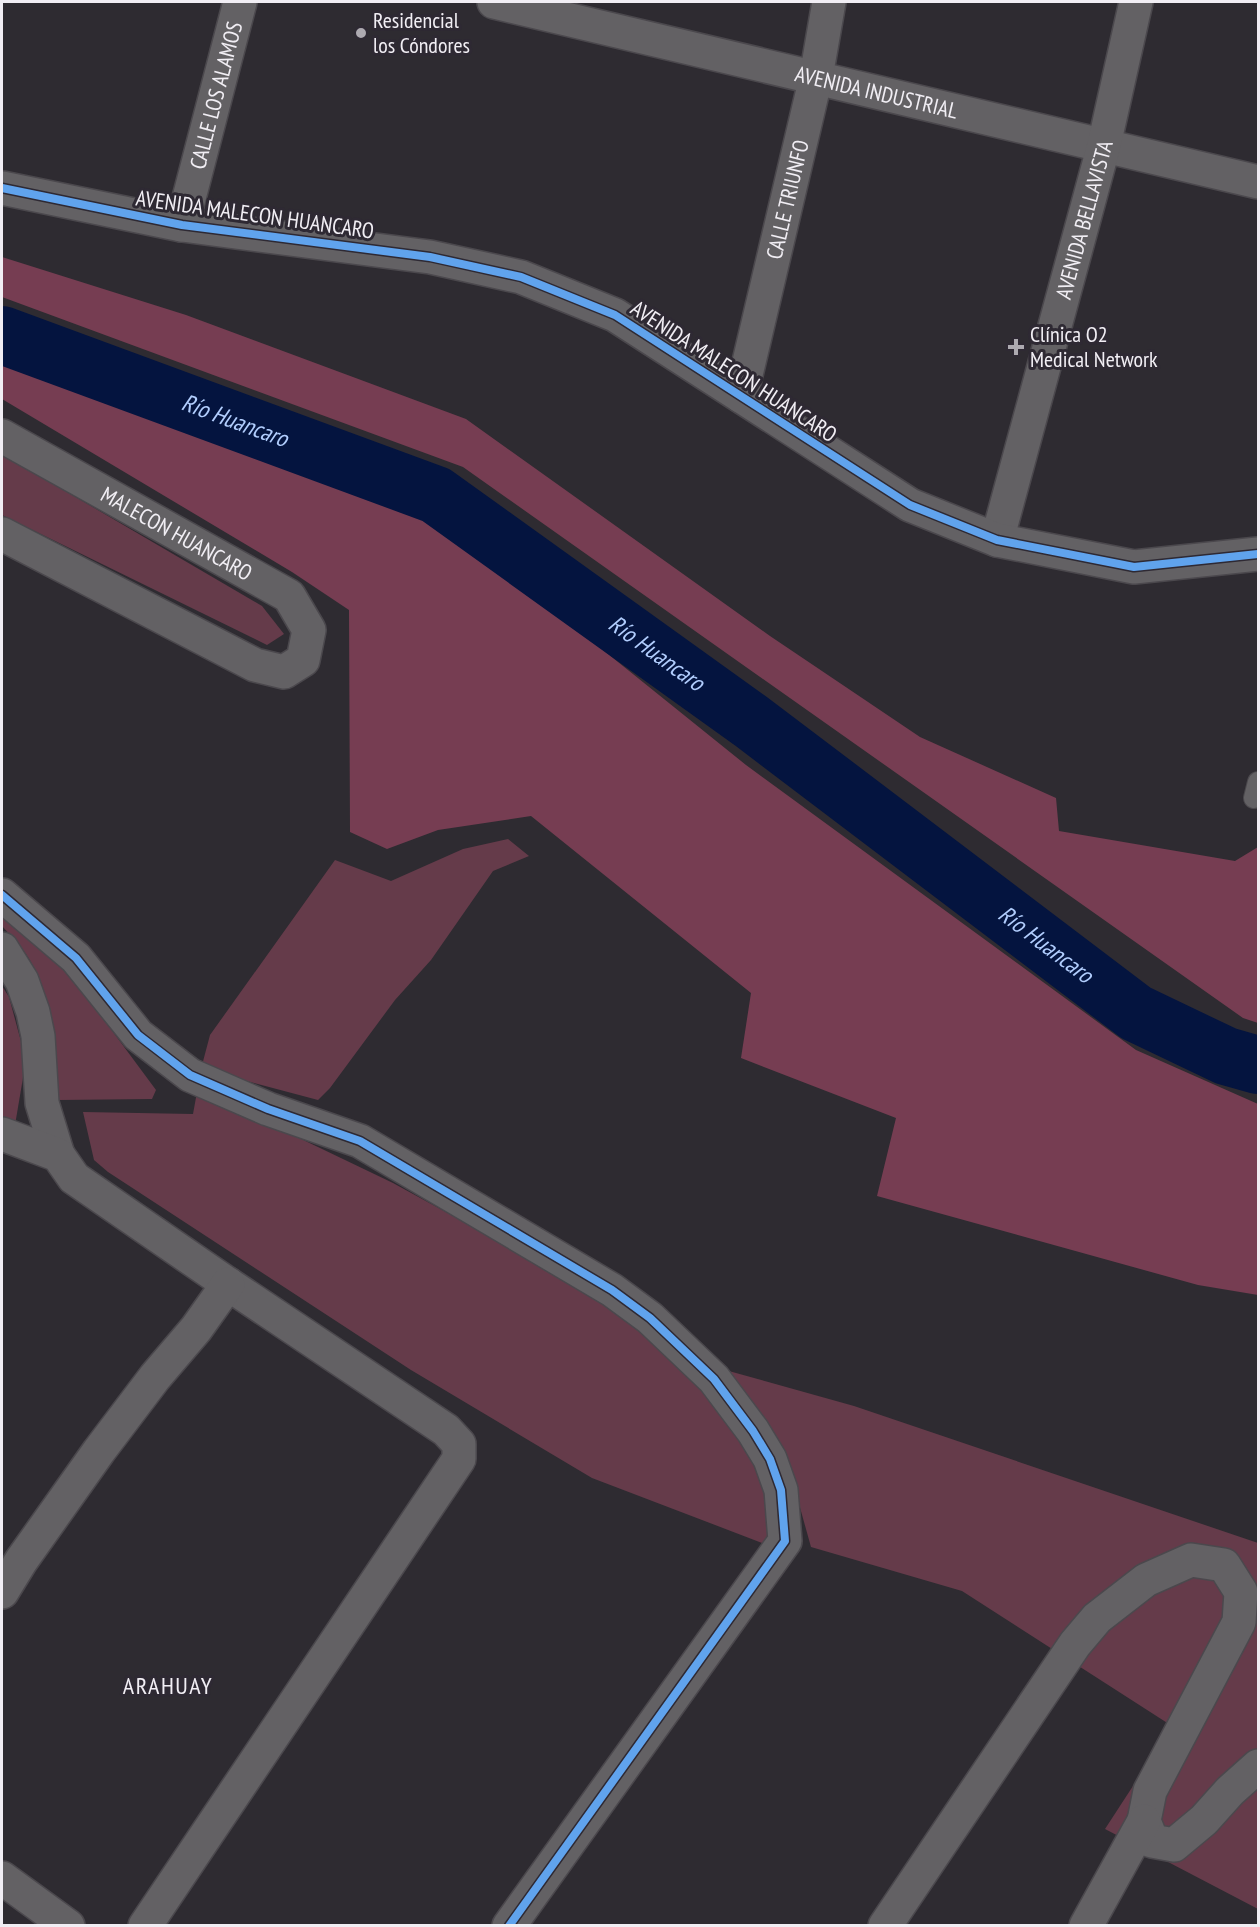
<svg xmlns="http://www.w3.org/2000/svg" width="1260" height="1927" viewBox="0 0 1260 1927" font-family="'PT Sans Narrow',sans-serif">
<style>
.green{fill:#653b4a}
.forest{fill:#763d52}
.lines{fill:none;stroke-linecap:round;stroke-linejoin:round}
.river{stroke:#04143f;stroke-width:58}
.service-casing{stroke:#4b484d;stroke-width:22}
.minor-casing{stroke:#4b484d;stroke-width:36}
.tertiary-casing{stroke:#4b484d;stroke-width:36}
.service{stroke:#636164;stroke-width:20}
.minor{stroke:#636164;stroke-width:33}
.tertiary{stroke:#636164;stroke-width:33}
.cycleway-casing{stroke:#2e2933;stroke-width:11}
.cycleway{stroke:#60a3ed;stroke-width:8}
.poi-dot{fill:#adaab0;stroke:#2e2933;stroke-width:2}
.labels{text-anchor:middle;stroke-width:6;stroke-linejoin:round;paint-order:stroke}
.poi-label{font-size:22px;fill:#f1eef4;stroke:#2e2933;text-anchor:start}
.street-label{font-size:22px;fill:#f1eef4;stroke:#2e2933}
.water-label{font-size:24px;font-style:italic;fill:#b1cdfd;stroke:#2e2933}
.neighbourhood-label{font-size:24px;letter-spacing:1.5px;fill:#f1eef4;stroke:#2e2933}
</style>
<rect width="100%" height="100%" fill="#2e2b31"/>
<g class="green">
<path d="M 2,454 L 262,606 L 284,634 L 267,645 L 2,515 Z"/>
<path d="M 508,839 L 529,856 L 493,871 L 431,960 L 395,1000 L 330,1088 L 318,1100 L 201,1069 L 210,1035 L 335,860 L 391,881 L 463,849 Z"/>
<path d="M 2,900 L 36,928 L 156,1090 L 152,1099 L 59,1100 C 55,1057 51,990 26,954 C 19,944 10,935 2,926 Z"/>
<path d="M 2,986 L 9,997 L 26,1060 L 15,1125 L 2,1118 Z"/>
<path d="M 197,1092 L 295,1136 L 393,1183 L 553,1271 L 608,1297 L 705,1387 L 741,1434 L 779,1528 L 778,1549 L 592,1478 L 411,1370 L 108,1172 L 94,1160 L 83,1112 L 193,1114 Z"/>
<path d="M 718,1368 L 854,1406 L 1258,1543 L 1258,1909 L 1105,1829 L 1172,1726 L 962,1591 L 811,1547 L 789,1468 Z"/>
</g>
<g class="forest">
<path d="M 2,257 L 186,315 L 466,419 L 770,636 L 920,737 L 1056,798 L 1059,831 L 1235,861 L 1258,847 L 1258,1023 L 1243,1018 L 463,467 L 2,297 Z"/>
<path d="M 2,350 L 150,405 L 404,505 L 475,547 L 746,765 L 1136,1050 L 1258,1104 L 1258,1295 L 1198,1285 L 877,1196 L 896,1118 L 741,1058 L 751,993 L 531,816 L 438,830 L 387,849 L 350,832 L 349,610 L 292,572 L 2,399 Z"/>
</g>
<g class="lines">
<path class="river" id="s1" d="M 2,335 L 436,495 L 752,722 L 1136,1013 L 1226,1056 L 1258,1065"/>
<g class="service-casing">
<path id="service" d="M 1254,798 L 1258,782"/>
</g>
<g class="minor-casing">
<g id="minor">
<path id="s2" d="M 494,2 L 1258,182"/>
<path id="s3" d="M 182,225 L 240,2"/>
<path id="s4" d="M 741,396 L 816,77 L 829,2"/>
<path id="s5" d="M 2,436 L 289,596 L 309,630 L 303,660 L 284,672 L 255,665 L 2,534"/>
<path id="s6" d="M 997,540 L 1104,145 L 1136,2"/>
<path d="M 2,895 L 76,958 L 138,1035 L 190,1075 L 268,1109 L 360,1141 L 612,1290 L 650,1318 L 714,1379 L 753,1431 L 770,1459 L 781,1490 L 785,1541 L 509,1926"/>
<path d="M 2,949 L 22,981 L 33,1012 L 38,1036 L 42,1103 L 58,1155"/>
<path d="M 2,1134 L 58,1155 L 74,1178 L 228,1284 L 446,1430 L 459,1444 L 459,1459 L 145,1926"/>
<path d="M 2,1592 L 21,1561 L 99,1451 L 155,1377 L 196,1329 L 228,1284"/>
<path d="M 2,1878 L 68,1926"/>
<path d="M 885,1926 L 1075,1644 L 1097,1618 L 1146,1580 L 1191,1560 L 1224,1565 L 1241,1592 L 1239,1622 L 1150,1791 L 1144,1821 L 1152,1841 L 1174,1845 L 1204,1820 L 1230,1791 L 1258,1766"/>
<path d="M 1086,1926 L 1144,1821"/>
</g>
</g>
<g class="tertiary-casing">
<path id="tertiary" d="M 2,188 L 182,225 L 430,257 L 521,277 L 615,315 L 910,505 L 997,540 L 1134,567 L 1258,554"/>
</g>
<use href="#service" class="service"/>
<use href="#minor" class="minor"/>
<use href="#tertiary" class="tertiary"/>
<g class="cycleway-casing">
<g id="cycleway">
<path d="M 2,188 L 182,225 L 430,257 L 521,277 L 615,315 L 910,505 L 997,540 L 1134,567 L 1258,554"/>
<path d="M 2,895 L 76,958 L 138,1035 L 190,1075 L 268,1109 L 360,1141 L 612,1290 L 650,1318 L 714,1379 L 753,1431 L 770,1459 L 781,1490 L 785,1541 L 509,1926"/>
</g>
</g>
<use href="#cycleway" class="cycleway"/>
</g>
<g class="poi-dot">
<circle cx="361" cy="33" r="6"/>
<path d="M1013 338h6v6h6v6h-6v6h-6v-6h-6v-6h6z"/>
</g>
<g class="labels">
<g class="poi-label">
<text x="373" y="28">Residencial<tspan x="373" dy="25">los Cóndores</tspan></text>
<text x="1030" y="342">Clínica O2<tspan x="1030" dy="25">Medical Network</tspan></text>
</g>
<g class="street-label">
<text dy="8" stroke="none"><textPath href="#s2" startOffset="393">AVENIDA INDUSTRIAL</textPath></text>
<text dy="8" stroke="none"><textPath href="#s3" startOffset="134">CALLE LOS ALAMOS</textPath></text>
<text dy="8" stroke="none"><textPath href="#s4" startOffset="202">CALLE TRIUNFO</textPath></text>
<text transform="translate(255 214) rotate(8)" y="8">AVENIDA MALECON HUANCARO</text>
<text dy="8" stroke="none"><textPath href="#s6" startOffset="332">AVENIDA BELLAVISTA</textPath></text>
<text transform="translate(734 371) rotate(33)" y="8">AVENIDA MALECON HUANCARO</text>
<text dy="8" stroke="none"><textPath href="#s5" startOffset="200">MALECON HUANCARO</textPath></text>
</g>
<g class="water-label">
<text dy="8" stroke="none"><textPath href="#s1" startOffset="248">Río Huancaro</textPath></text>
<text dy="8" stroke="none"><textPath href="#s1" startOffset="734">Río Huancaro</textPath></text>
<text dy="8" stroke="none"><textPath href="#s1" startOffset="1220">Río Huancaro</textPath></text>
</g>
<g class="neighbourhood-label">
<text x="168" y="1694">ARAHUAY</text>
</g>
</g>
<rect width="1260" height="1927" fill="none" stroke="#f1eef4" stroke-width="6"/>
</svg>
